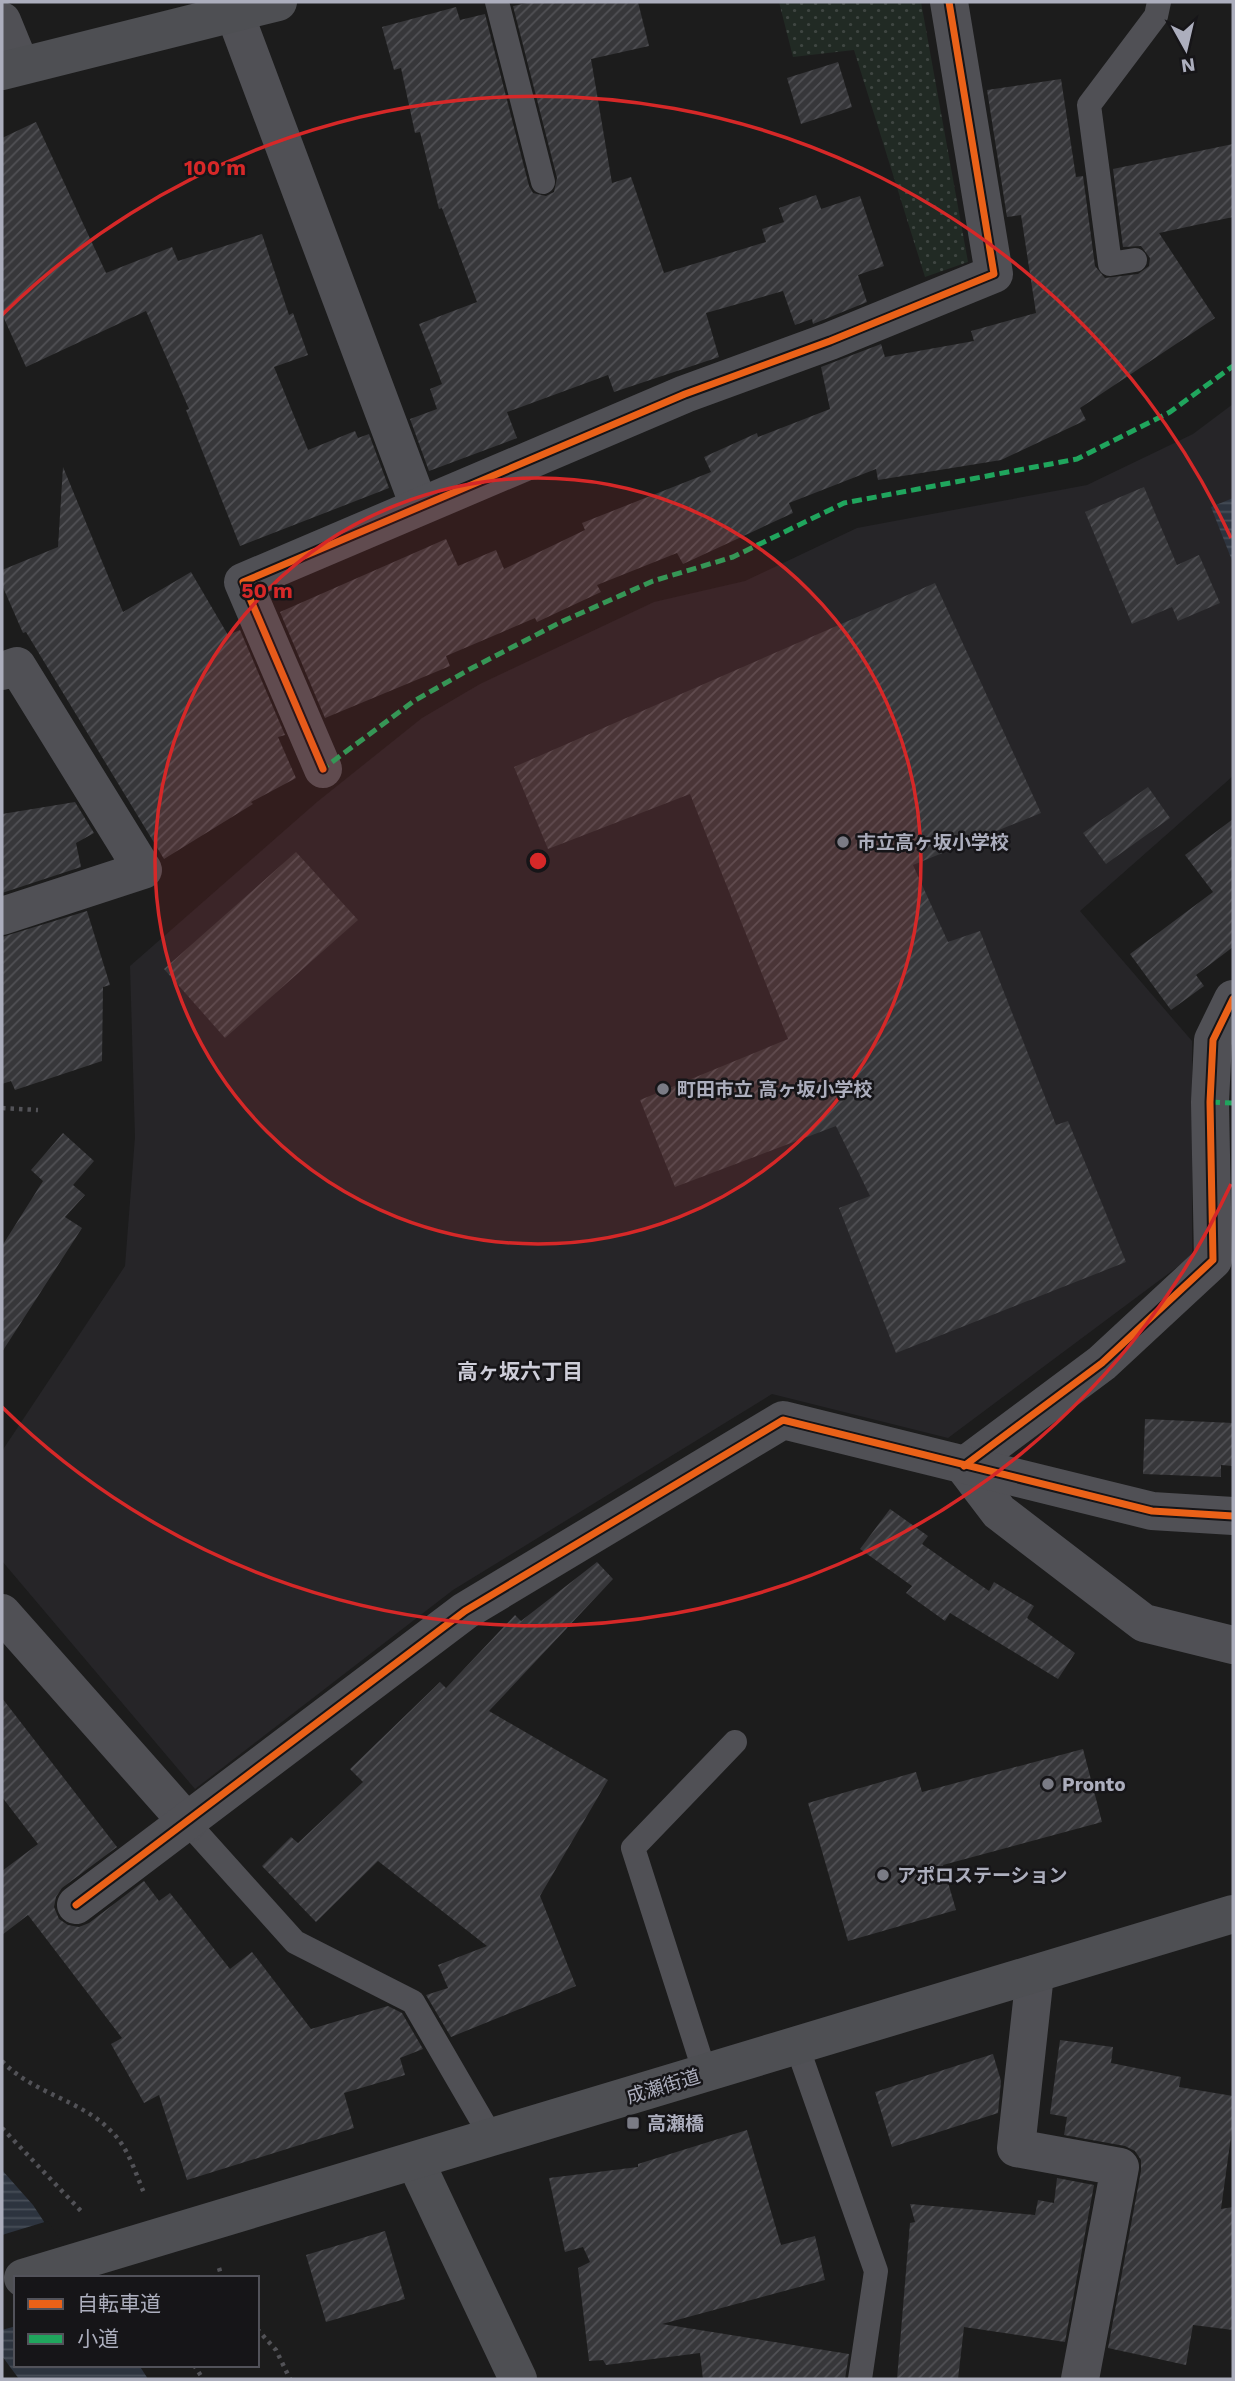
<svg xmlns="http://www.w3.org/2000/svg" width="1235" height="2381" viewBox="0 0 1235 2381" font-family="'Work Sans','Noto Sans JP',sans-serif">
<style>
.built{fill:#262528}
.park{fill:url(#park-dots)}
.water{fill:url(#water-rules)}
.pier{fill:#1c1c1c}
.building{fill:url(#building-hatch)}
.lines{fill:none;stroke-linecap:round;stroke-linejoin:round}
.path{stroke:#525257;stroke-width:4.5;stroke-dasharray:3.5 5;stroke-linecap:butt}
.lane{stroke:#505055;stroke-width:24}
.street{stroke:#505055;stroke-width:38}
.secondary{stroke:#4e4f53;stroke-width:38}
.quiet{stroke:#20a55d;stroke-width:5;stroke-dasharray:10 5;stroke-linecap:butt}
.cycleway-casing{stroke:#161518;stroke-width:11}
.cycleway{stroke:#ea6118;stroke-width:7}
.ring{fill:none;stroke:#d62828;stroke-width:3.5}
.poi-dot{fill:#7a7b85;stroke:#161518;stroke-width:2.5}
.labels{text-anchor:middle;stroke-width:5;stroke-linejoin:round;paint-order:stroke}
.poi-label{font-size:19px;font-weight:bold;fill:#acaebd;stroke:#161518;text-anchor:start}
.street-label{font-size:19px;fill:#acaebd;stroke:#161518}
.neighbourhood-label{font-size:21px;font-weight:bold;fill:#ceced9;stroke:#161518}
.centre{fill:#d62828;stroke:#161518;stroke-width:3.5}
.ring-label{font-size:21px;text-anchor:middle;font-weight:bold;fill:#d62828;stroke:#161518;stroke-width:5;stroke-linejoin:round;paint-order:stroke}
</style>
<defs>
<pattern id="park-dots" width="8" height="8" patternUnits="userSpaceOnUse" patternTransform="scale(1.75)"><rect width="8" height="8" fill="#212a24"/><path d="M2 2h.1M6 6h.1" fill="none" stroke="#3f4642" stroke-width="1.8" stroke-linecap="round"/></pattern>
<pattern id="water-rules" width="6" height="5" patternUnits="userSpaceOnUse" patternTransform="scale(1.75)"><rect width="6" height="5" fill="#2d343f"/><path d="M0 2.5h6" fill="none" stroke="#494f59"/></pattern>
<pattern id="building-hatch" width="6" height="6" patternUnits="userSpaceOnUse" patternTransform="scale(1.75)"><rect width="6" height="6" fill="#37373a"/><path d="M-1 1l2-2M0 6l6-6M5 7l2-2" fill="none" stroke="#515155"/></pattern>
</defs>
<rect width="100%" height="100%" fill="#1c1c1c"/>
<path class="built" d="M 1233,404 L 1233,776 L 1080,911 L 1192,1041 L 1192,1256 L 948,1438 L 772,1394 L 453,1590 L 195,1789 L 2,1561 L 2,1451 L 125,1266 L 135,1137 L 130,966 L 317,802 L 422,718 L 480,684 L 654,602 L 745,581 L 857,528 L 1087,485 L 1193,434 Z"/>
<path class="park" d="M 779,2 L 921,2 L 968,262 L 925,277 L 854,50 L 793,57 Z"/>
<g class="water">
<path d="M 1233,498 L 1233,563 L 1211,507 Z"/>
<path d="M 2,2170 L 33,2205 L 81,2278 L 16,2278 L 16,2365 L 139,2365 L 148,2379 L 19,2379 L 2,2356 Z"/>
</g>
<path class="pier" d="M 48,2221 L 84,2276 L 16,2278 L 16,2326 L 2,2330 L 2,2235 Z"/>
<g class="building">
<path d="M 532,2 L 638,2 L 649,46 L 591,59 L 612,183 L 631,177 L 664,273 L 766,242 L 762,229 L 784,222 L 779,208 L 816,195 L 821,209 L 860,196 L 884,266 L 858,275 L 867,302 L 813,324 L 812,319 L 795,325 L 783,291 L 706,313 L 719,357 L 614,392 L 608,375 L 507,412 L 517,438 L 429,471 L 410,419 L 437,409 L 430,389 L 442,384 L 419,324 L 477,302 L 442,208 L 439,209 L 420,132 L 415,133 L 401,68 L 394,70 L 382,27 L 456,7 L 460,20 L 485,14 L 529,186 L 533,193 L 546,196 L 554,192 L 557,178 L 513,6 Z"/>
<path d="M 838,62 L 852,107 L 801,124 L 787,78 Z"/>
<path d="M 1061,79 L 1076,177 L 1083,176 L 1095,266 L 1105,278 L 1138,274 L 1149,266 L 1150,258 L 1141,246 L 1123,247 L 1113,169 L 1233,144 L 1233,217 L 1159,233 L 1215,318 L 1080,408 L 1086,420 L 1001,460 L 878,480 L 876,469 L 789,503 L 793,513 L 683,564 L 677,553 L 597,585 L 601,592 L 537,622 L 535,618 L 446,656 L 450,666 L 325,718 L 280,612 L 446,539 L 458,566 L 496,550 L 504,569 L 585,530 L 582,523 L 711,472 L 704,457 L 757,433 L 758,437 L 830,409 L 821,367 L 881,344 L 885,357 L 974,341 L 971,331 L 1036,313 L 1021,215 L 1007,217 L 987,90 Z"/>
<path d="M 36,122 L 106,273 L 172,247 L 178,261 L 262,234 L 289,315 L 293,313 L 308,355 L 274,367 L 308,450 L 355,431 L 358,438 L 369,434 L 389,488 L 240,546 L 186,410 L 189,409 L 146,311 L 26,367 L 2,314 L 2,138 Z"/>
<path d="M 63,467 L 123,612 L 191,572 L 228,635 L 240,630 L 285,735 L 278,737 L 296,778 L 251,802 L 253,804 L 164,859 L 26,632 L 23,633 L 2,585 L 2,570 L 58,547 Z"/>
<path d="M 1144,487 L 1177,565 L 1199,555 L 1220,603 L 1178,621 L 1172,607 L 1132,624 L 1085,512 Z"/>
<path d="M 935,583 L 1041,813 L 913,865 L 948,942 L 980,931 L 1056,1125 L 1068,1121 L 1126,1262 L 896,1353 L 839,1208 L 870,1196 L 836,1126 L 675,1187 L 640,1100 L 788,1039 L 690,794 L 548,849 L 514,767 Z"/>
<path d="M 1148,787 L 1170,818 L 1106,864 L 1083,833 Z"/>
<path d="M 75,802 L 94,833 L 76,843 L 81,867 L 2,893 L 2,814 Z"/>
<path d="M 1233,819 L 1233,947 L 1196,975 L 1204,986 L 1171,1010 L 1130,954 L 1213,892 L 1185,855 Z"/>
<path d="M 296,852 L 358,920 L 225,1038 L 164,969 Z"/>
<path d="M 87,911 L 110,985 L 103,987 L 102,1061 L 15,1090 L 11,1081 L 2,1084 L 2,937 Z"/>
<path d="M 63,1133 L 94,1161 L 73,1185 L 85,1195 L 65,1217 L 82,1228 L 2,1352 L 2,1246 L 43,1181 L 31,1170 Z"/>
<path d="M 1145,1419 L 1233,1423 L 1233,1466 L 1221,1465 L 1221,1477 L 1143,1474 Z"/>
<path d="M 890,1509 L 928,1536 L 922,1544 L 989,1591 L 994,1582 L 1034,1606 L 1027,1618 L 1075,1653 L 1058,1679 L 950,1613 L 945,1621 L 906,1593 L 912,1586 L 860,1549 Z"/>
<path d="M 597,1562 L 613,1579 L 489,1711 L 608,1780 L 540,1896 L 576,1986 L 451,2037 L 426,1995 L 448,1988 L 438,1965 L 487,1946 L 378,1861 L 316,1922 L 262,1866 L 291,1837 L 298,1843 L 363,1782 L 350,1769 L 440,1682 L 446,1688 L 515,1615 L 521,1621 Z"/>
<path d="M 2,1698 L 117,1847 L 62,1888 L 56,1897 L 54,1907 L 59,1919 L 68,1925 L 79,1927 L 89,1923 L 144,1881 L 159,1901 L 170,1893 L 230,1969 L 252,1952 L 311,2029 L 388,2006 L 402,2013 L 423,2049 L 400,2058 L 405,2075 L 344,2093 L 354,2128 L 187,2180 L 159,2095 L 144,2103 L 111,2044 L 122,2038 L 28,1915 L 2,1935 L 2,1871 L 38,1844 L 2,1797 Z"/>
<path d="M 1083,1749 L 1102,1822 L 943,1865 L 956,1910 L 848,1941 L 808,1803 L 916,1772 L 922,1792 Z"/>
<path d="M 1060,2040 L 1113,2047 L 1111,2063 L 1181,2077 L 1179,2087 L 1233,2096 L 1233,2122 L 1221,2209 L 1233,2207 L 1233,2330 L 1193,2325 L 1186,2365 L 1108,2348 L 1141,2171 L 1141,2160 L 1135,2151 L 1125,2146 L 1064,2135 L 1067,2117 L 1050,2114 Z"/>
<path d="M 993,2054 L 1001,2081 L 998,2113 L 892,2147 L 875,2092 Z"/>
<path d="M 747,2130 L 781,2245 L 815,2236 L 825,2280 L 662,2324 L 849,2354 L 845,2379 L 703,2379 L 700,2353 L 606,2365 L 603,2360 L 589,2361 L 578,2268 L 590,2262 L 583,2247 L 565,2252 L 549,2178 L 638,2167 L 638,2164 Z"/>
<path d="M 1057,2178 L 1094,2185 L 1065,2342 L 964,2327 L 958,2379 L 897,2379 L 910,2223 L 915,2222 L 910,2204 L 1035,2215 L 1038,2200 L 1054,2203 Z"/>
<path d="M 385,2231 L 405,2299 L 326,2322 L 306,2255 Z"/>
</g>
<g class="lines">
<g class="path">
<path d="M 2,1108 L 38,1110"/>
<path d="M 2,2061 C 33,2094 80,2099 111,2131 C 128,2147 135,2172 144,2193"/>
<path d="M 2,2128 L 81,2211"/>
<path d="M 219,2268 L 222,2278"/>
<path d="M 257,2329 L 276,2350 L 290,2379"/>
<path d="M 194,2365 L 203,2379"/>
</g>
<g class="lane">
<path d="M 497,2 L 543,182"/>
<path d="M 1135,260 L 1110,264 L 1089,105 L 1156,16 L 1159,2"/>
<path d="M 188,1823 L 295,1942 L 413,2002 L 492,2138"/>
<path d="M 797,2046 L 876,2271 L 860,2379"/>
<path d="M 705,2073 L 633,1848 L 735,1742"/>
</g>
<g class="street">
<path d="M 234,12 L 419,506"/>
<path d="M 2,21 L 20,65"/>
<path d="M 2,671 L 17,666 L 143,870 L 2,916"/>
<path d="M 323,769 L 243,582 L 685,394 L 830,341 L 994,274 L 949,2"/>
<path d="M 964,1466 L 1102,1363 L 1213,1260 L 1210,1102 L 1213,1040 L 1233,999"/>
<path d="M 964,1466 L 999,1512 L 1144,1623 L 1233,1645"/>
<path d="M 2,1613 L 188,1823"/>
<path d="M 76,1905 L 465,1611 L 783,1420 L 1152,1511 L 1233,1516"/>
<path d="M 1035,1974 L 1016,2148 L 1120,2167 L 1080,2379"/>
</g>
<g class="secondary">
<path d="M 2,71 L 278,2"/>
<path d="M 415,2161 L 518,2379"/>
<path d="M 23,2278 L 1233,1914"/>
</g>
<g class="quiet">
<path d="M 320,771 L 414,701 L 472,668 L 561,622 L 653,581 L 733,557 L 844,503 L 1077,459 L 1170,412 L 1233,366"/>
<path d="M 1210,1102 L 1233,1103"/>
</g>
<g class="cycleway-casing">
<g id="cycleway">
<path d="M 323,769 L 243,582 L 685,394 L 830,341 L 994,274 L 949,2"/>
<path d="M 964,1466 L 1102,1363 L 1213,1260 L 1210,1102 L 1213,1040 L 1233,999"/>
<path d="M 76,1905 L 465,1611 L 783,1420 L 1152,1511 L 1233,1516"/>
</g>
</g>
<use href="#cycleway" class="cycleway"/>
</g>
<circle cx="538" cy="861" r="383" fill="#d62828" fill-opacity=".12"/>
<g class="ring">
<circle cx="538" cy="861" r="383"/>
<path d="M1231 1184A765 765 0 0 1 2 1407M2 315A765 765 0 0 1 1231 538"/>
</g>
<g class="poi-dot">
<circle cx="843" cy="842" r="7"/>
<circle cx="663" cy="1089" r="7"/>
<circle cx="1048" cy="1784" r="7"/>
<circle cx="883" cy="1875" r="7"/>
<rect x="626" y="2116" width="14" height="14" rx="3.5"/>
</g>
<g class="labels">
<g class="poi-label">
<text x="857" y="849">市立高ヶ坂小学校</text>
<text x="677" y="1096">町田市立 高ヶ坂小学校</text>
<text x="1062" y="1791">Pronto</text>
<text x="897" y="1882">アポロステーション</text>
<text x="647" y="2130">高瀬橋</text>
</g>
<g class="street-label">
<text transform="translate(663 2086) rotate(-17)" y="7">成瀬街道</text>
</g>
<g class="neighbourhood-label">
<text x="520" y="1379">高ヶ坂六丁目</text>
</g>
</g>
<circle cx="538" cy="861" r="10" class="centre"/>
<g class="ring-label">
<text x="215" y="175">100 m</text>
<text x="267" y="598">50 m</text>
</g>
<rect width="1235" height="2381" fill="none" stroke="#acaebd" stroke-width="7"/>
<rect x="14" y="2276" width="245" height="91" fill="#161518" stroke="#52525a" stroke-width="2"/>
<rect x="28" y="2299" width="35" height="10" fill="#ea6118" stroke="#52525a" stroke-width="2"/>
<text x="77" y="2311" font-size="21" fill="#acaebd">自転車道</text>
<rect x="28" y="2334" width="35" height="10" fill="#20a55d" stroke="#52525a" stroke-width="2"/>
<text x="77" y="2346" font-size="21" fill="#acaebd">小道</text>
<g transform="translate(1186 49) rotate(172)" stroke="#161518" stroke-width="5" paint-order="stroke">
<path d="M0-5L12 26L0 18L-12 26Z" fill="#acaebd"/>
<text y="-10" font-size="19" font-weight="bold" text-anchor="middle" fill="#acaebd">N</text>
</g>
</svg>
